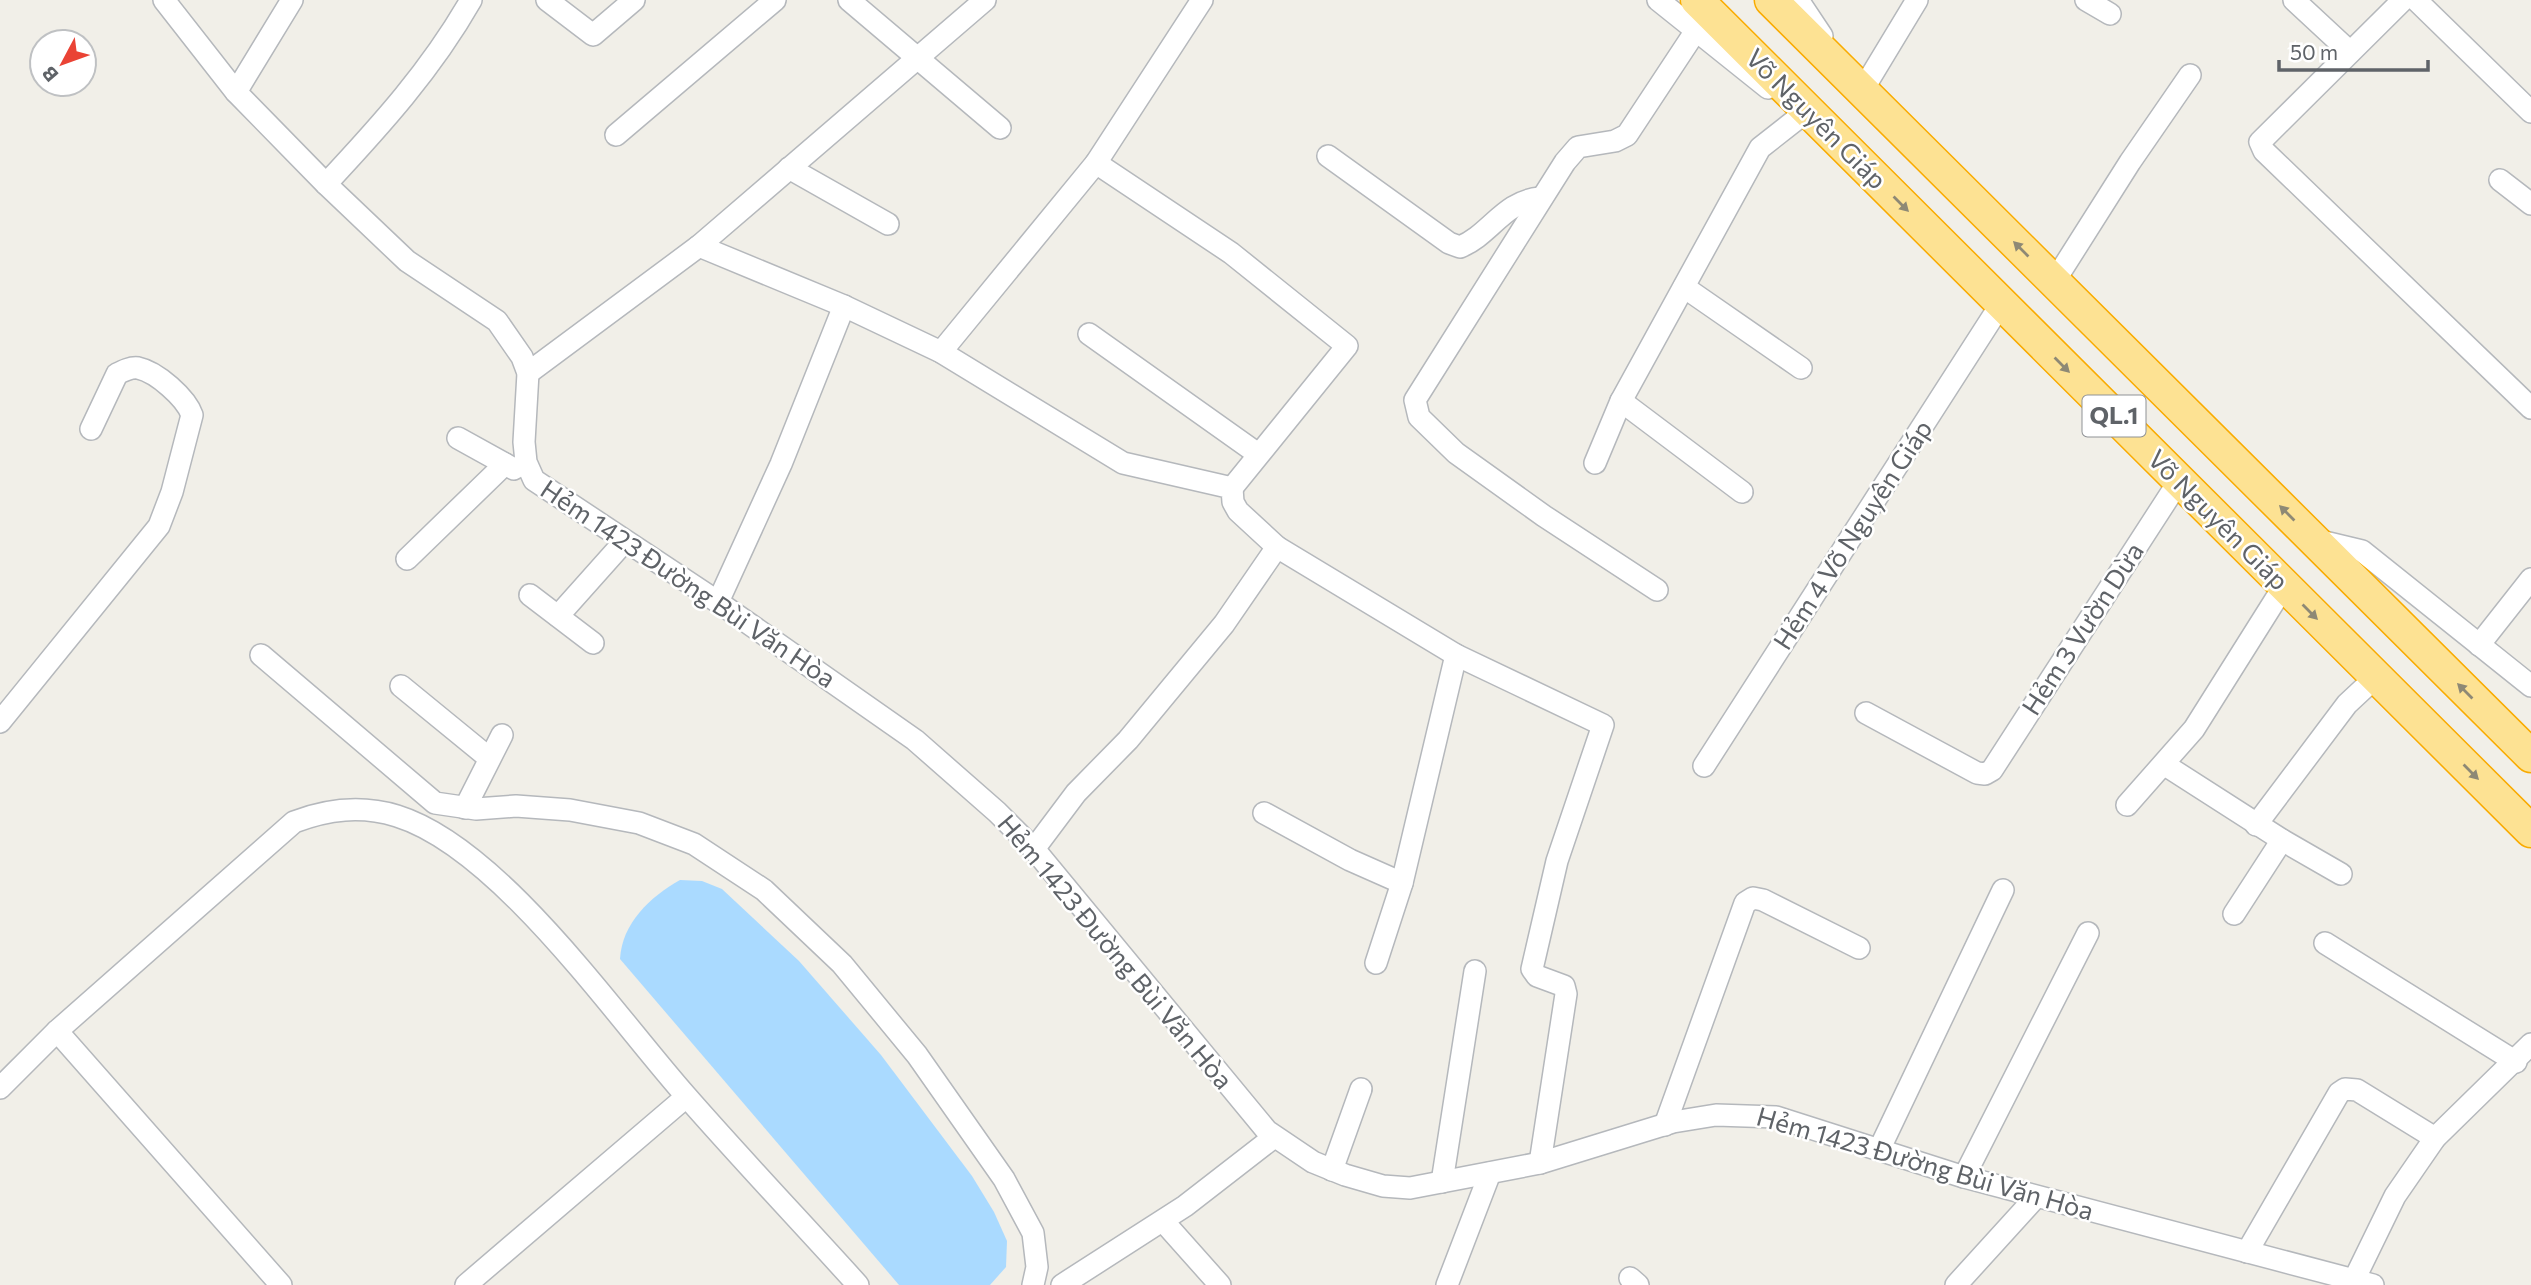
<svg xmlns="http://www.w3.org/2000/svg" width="2531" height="1285" viewBox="0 0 2531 1285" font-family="Commissioner,sans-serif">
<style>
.water{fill:#aadaff}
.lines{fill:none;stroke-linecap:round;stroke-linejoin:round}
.minor-casing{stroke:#b5b8bc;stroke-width:24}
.highway-casing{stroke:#f9ab00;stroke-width:35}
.minor{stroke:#fff;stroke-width:21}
.highway{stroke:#fde293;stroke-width:32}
.oneway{fill:#8e8975}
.labels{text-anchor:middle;stroke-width:5;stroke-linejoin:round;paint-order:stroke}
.shield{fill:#fff;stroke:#8f9295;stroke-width:2}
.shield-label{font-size:24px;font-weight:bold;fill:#5f6368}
.street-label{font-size:26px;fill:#5f6368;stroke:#fff}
</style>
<rect width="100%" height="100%" fill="#f1efe8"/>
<path class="water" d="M 680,880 L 702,881 L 722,889 L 799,961 L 881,1055 L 972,1176 L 994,1212 L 1007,1241 L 1006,1267 L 990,1285 L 899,1285 L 620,959 C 622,923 650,897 680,880 Z"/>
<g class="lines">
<g class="minor-casing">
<g id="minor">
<path d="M 164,0 L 236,92 L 326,184 L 407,261 L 497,321 L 522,357 L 528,373 L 524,442 L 526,462 L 534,480 L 718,602 L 915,740 L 997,812 L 1034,849 L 1267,1131 L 1313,1162 L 1345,1175 L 1383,1186 L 1410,1188 L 1540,1163 L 1673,1122 L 1716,1115 L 1776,1117 L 1964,1177 L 2373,1285"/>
<path d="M 547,0 L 593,35 L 634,0"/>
<path d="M 849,0 L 1000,128"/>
<path d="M 1658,0 L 1768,88"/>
<path d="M 1798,0 L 1822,36"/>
<path d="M 2086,0 L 2110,14"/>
<path d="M 2294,0 L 2350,52"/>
<path d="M 2403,0 L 2260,142 L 2264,151 L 2531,408"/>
<path d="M 2416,0 L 2531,112"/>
<path d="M 1862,91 L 1917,0"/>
<path d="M 236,92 L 292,0"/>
<path d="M 616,135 L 775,0"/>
<path d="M 1328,156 L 1449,243 L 1460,247 C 1490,235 1504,201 1540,198"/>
<path d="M 1096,163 L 1231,253 L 1347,346 L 1232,488"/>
<path d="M 789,168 L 888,224"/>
<path d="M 2500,180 L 2531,204"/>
<path d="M 326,184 C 381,125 431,70 471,0"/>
<path d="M 699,246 L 844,306 L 941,352 L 1123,463 L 1232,488 L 1233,502 L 1238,511 L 1277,547 L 1456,655 L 1603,725 L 1557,861 L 1532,969 L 1537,976 L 1564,986 L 1566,994 L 1540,1163"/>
<path d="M 2054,282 L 2130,162 L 2190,75"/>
<path d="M 1684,287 L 1801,368"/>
<path d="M 1089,334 L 1258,454"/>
<path d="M 941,352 L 1096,163 L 1202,0"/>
<path d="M 528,373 L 699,246 L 985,0"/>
<path d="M 1621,401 L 1742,492"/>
<path d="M 458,438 L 514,469"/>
<path d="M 1595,463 L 1621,401 L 1760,148 L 1802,115"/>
<path d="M 2312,539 L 2362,551 L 2531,686"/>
<path d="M 407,559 L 505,464"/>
<path d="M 1657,590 L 1544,516 L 1456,453 L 1419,417 L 1415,400 L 1565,162 L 1578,147 L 1615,141 L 1627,135 L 1695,32"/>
<path d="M 530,595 L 593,643"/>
<path d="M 718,602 L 781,464 L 844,306"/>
<path d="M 558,616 L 624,542"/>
<path d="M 2479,645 L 2531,579"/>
<path d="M 261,655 L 435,803 L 476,809 L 516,806 L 570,810 L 639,823 L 694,844 L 764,890 L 842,964 L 917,1055 L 1004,1179 L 1033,1233 L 1037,1267 L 1033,1285"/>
<path d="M 401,686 L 489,758"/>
<path d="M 1866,713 L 1977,773 L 1985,774 L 1992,770 L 2179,481"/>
<path d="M 0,722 L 159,526 L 172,492 L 192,415 C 186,398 157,372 138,368 C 131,367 123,371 117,374 L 91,429"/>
<path d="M 2165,765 L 2282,840 L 2341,874"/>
<path d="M 1704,766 L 2001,304"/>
<path d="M 2127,805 L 2194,729 L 2284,586"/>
<path d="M 465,808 L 502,735"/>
<path d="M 1264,813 L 1350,860 L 1402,883"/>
<path d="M 2256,825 L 2347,704 L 2376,677"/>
<path d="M 1034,849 L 1076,793 L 1128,740 L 1224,624 L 1277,547"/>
<path d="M 2234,914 L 2282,840"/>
<path d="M 2325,943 L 2516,1062"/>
<path d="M 1376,963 L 1402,883 L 1456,655"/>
<path d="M 57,1031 L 281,1285"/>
<path d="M 0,1088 L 57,1031 L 294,822 C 328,809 361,805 397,816 C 500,848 615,1016 687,1097 C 743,1161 801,1222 858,1285"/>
<path d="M 1665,1125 L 1745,903 L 1753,898 L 1763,900 L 1859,948"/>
<path d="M 1879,1150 L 2003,890"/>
<path d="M 1332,1170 L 1361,1089"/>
<path d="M 1964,1177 L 2088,933"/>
<path d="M 1442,1182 L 1475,971"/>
<path d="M 1163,1221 L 1220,1285"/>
<path d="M 2247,1252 L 2339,1093 L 2345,1089 L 2357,1090 L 2435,1138"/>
<path d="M 1630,1278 L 1638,1285"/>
<path d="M 2354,1280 L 2395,1196 L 2435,1138 L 2531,1044"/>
<path d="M 466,1285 L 686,1097"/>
<path d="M 1062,1285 L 1185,1206 L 1274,1137"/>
<path d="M 1447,1285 L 1490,1173"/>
<path d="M 1956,1285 L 2036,1197"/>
</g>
</g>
<g class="highway-casing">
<g id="highway">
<path d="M 1697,0 L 2531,831"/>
<path d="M 1771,0 L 2531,756"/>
</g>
</g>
<use href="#minor" class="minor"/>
<use href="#highway" class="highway"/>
</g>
<defs><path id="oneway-solid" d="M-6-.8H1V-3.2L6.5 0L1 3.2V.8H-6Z" transform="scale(1.75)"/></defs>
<g class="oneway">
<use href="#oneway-solid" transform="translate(1901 204) rotate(45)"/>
<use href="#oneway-solid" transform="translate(2021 249) rotate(-135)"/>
<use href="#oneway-solid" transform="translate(2062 365) rotate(45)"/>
<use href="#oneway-solid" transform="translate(2287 513) rotate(-135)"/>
<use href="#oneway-solid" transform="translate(2310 612) rotate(45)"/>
<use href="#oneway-solid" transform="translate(2465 691) rotate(-135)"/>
<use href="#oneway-solid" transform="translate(2471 772) rotate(45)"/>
</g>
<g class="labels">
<rect class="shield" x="2082.5" y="395.5" width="63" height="41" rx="5"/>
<g class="shield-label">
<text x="2114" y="424">QL.1</text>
</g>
<g class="street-label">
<text transform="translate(1816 119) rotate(45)" y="9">Võ Nguyên Giáp</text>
<text transform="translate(2218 520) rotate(45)" y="9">Võ Nguyên Giáp</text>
<text transform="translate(1853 535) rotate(-57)" y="9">Hẻm 4 Võ Nguyên Giáp</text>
<text transform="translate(688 584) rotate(34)" y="9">Hẻm 1423 Đường Bùi Văn Hòa</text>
<text transform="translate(2083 629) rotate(-57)" y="9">Hẻm 3 Vườn Dừa</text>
<text transform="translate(1115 952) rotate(50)" y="9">Hẻm 1423 Đường Bùi Văn Hòa</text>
<text transform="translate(1925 1164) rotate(16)" y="9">Hẻm 1423 Đường Bùi Văn Hòa</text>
</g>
</g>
<g transform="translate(63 63) rotate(229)"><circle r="33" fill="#ffffff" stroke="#bfc1c3" stroke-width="2"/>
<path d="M0-5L12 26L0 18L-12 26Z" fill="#ea4335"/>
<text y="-10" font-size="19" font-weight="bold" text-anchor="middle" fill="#5f6368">B</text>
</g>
<path d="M2279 60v10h149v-10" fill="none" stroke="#5f6368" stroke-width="3.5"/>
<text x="2290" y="60" font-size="21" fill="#5f6368" stroke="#ffffff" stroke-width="5" paint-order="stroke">50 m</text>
</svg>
